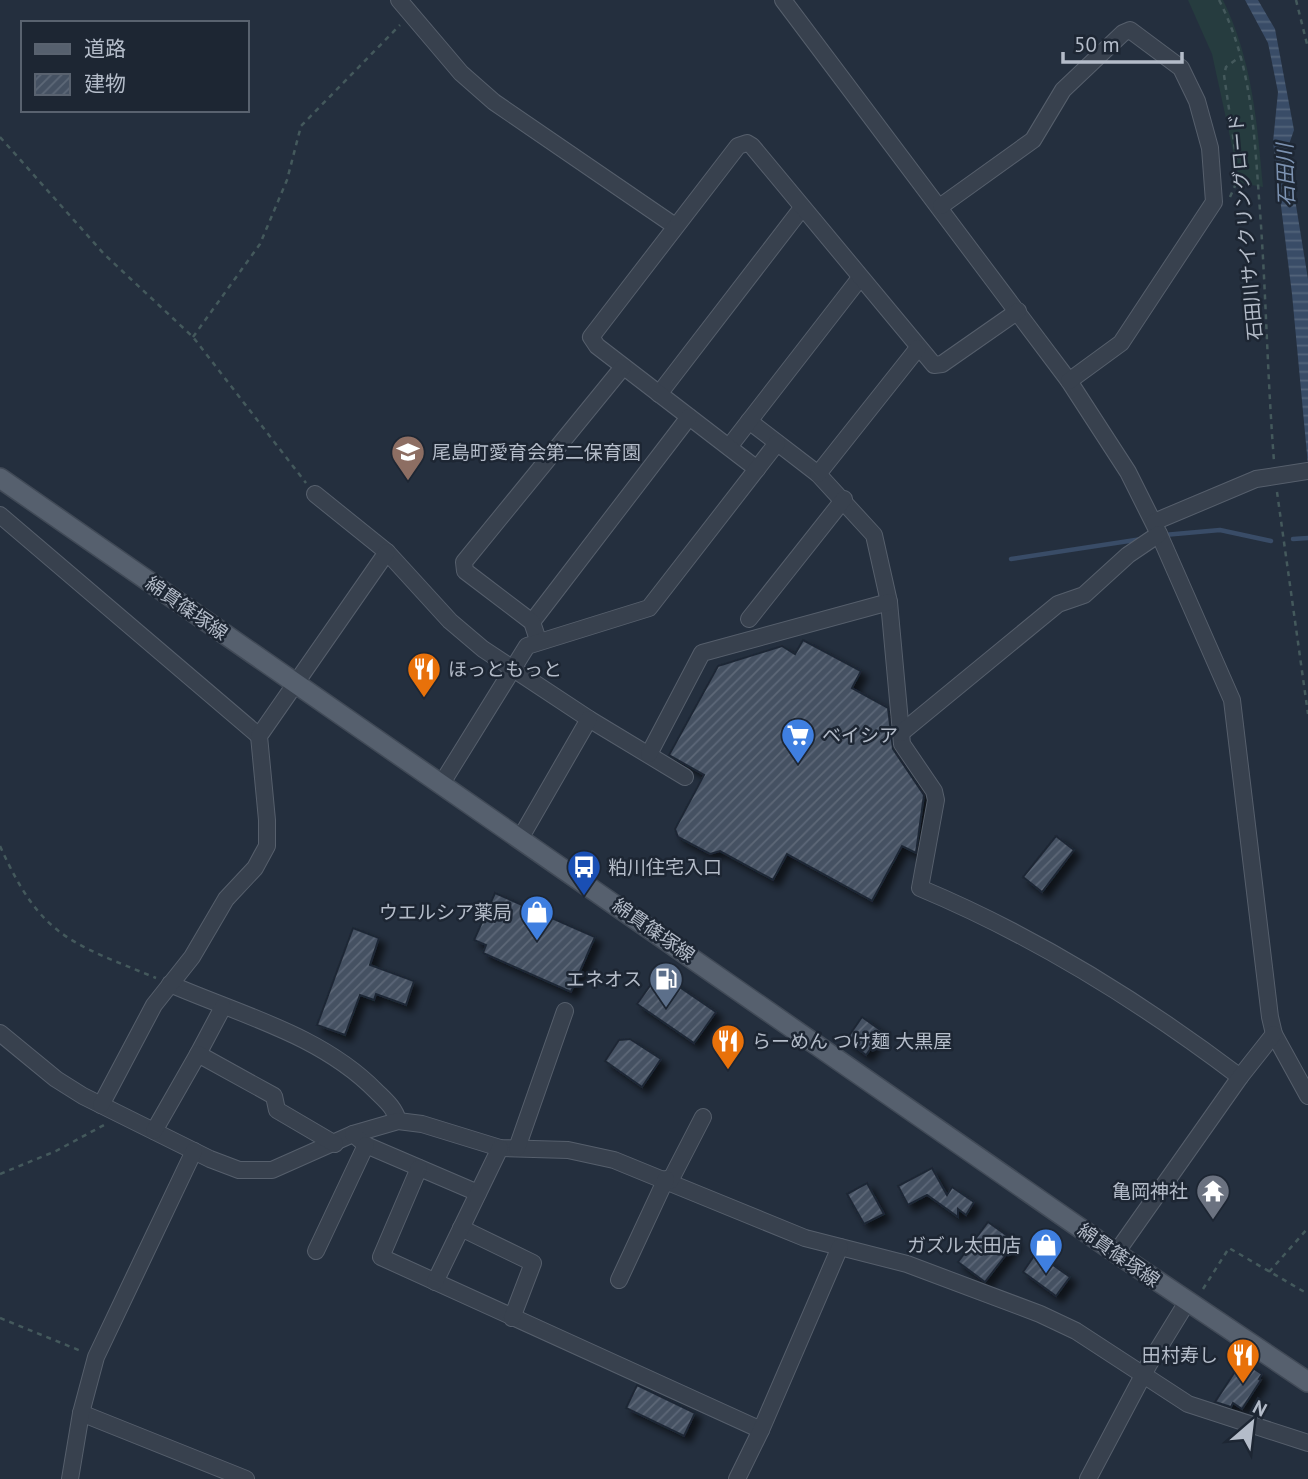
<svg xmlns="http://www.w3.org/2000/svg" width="1308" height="1479" viewBox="0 0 1308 1479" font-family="'PT Sans','Noto Sans JP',sans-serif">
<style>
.green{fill:#263c3f}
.water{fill:url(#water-rules)}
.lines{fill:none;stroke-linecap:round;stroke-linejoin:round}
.stream{stroke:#394c67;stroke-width:4.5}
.building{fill:url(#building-hatch);stroke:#1f2835;stroke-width:2;filter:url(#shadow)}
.minor-casing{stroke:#565f6c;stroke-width:18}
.major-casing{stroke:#414a57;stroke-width:22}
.path{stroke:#44595c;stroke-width:2.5;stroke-dasharray:5 5;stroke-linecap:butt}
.minor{stroke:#38414e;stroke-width:16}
.major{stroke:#56606e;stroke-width:19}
.labels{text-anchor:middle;stroke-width:5;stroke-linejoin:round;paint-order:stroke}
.street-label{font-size:19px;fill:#b4bcc9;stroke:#1d2633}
.poi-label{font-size:19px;fill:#b4bcc9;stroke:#1d2633;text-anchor:start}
.water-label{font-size:21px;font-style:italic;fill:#7c92b1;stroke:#1d2633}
</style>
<defs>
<pattern id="water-rules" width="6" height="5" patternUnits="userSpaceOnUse" patternTransform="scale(1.75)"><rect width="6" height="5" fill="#394c67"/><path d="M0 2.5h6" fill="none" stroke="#53647b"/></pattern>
<pattern id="building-hatch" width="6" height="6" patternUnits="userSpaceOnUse" patternTransform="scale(1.75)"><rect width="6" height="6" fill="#455162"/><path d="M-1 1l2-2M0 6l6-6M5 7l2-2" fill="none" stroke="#5d6877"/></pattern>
<filter id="shadow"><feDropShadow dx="6" dy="6" stdDeviation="3.5" flood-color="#0009"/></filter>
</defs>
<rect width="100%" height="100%" fill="#242f3e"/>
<path class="green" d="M 1188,0 L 1223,0 C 1252,60 1257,120 1263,187 L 1240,183 L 1212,54 Z"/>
<path class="water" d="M 1245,0 L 1258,0 L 1275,29 L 1294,130 L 1287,150 L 1308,279 L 1308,465 L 1292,294 L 1273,142 L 1278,92 L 1268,43 Z"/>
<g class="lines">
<g class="stream">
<path d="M 1164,535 L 1220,530 L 1271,541"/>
<path d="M 1293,539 L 1308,538"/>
<path d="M 1011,559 L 1142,539"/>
</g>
</g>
<g class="building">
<path d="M 803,640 L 861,671 L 852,688 L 888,708 L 893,749 L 924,795 L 916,853 L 902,846 L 872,901 L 787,854 L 773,880 L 720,851 L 710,854 L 678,837 L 675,829 L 704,775 L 669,755 L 718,666 L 782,646 L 795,654 Z"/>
<path d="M 1056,836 L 1074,850 L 1042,892 L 1023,877 Z"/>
<path d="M 495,893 L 595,937 L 571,992 L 483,953 L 486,945 L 474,940 Z"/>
<path d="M 353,928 L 379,938 L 370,965 L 414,981 L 406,1005 L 376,994 L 374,1000 L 360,995 L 345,1035 L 317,1025 Z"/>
<path d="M 659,973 L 716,1012 L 694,1043 L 637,1004 Z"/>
<path d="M 862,1017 L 883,1032 L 866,1055 L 846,1040 Z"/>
<path d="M 630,1039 L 661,1059 L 642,1087 L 605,1061 L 619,1040 Z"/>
<path d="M 932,1168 L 947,1195 L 952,1187 L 974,1202 L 966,1215 L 958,1209 L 958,1217 L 927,1195 L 908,1205 L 898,1186 Z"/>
<path d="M 867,1183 L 884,1214 L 864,1224 L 847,1194 Z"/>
<path d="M 988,1222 L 1016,1242 L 985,1282 L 958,1262 Z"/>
<path d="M 1036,1253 L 1070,1277 L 1056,1296 L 1023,1272 Z"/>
<path d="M 1242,1361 L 1262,1374 L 1259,1379 L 1261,1380 L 1242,1409 L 1233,1403 L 1231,1407 L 1215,1402 Z"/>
<path d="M 637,1385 L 695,1413 L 684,1436 L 626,1408 Z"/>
</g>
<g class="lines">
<g class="minor-casing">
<g id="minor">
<path d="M 399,0 L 461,73 L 494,102 L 675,226"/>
<path d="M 783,0 L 1069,381 L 1128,472 L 1159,534 L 1232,700 L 1270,1017 L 1274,1034 L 1308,1096"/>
<path d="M 941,206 L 1033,140 L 1063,90 L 1123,33 L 1130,30 L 1181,68 L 1197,101 L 1210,148 L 1214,202 L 1121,343 L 1069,381"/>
<path d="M 659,394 L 802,208"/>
<path d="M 749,421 L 818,474 L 874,535 L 889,602 L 902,744 L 934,791 L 936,800 L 920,888 C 1035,936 1141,1002 1240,1077"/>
<path d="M 729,447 L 860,278"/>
<path d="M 757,469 L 597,346 L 591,337 L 738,146 L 747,143 L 752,146 L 934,365 L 942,364 L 1018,311"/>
<path d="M 818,474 L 918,348"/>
<path d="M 315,494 L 387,552 L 450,621 L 483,649 L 589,719 L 685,777"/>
<path d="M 0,515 L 259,736"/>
<path d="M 1154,522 L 1256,479 L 1308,471"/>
<path d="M 749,619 L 844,499"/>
<path d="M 532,622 L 689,417"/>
<path d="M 538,640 L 532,622 L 465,571 L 464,562 L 623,367"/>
<path d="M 901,733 L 1058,604 L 1084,595 L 1128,555 L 1159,534"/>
<path d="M 649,754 L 702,653 L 889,602"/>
<path d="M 442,783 L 527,646 L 649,608 L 777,443"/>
<path d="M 521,837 L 589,719"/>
<path d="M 170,984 C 241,1015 321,1035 376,1091 C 385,1100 395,1108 398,1121"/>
<path d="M 0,1033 L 56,1079 L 83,1096 L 210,1159 L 239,1170 L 272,1170 L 353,1134 L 398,1121 L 422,1124 L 500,1148 L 568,1150 L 614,1160 L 805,1238 L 907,1264 L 1040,1314 L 1076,1331 L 1188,1404 L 1308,1443"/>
<path d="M 198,1054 L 223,1007"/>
<path d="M 101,1105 L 154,1005 L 192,957 L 226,899 L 255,868 L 267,846 L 267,820 L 259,736 L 387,552"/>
<path d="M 154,1131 L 198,1054 L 274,1096 L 277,1110 L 335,1144"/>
<path d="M 353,1134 L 366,1145 L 478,1193"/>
<path d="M 517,1148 L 565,1011"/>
<path d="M 419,1168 L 381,1257 L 761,1430"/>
<path d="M 670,1181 L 703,1117"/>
<path d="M 461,1228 L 533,1263 L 512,1318"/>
<path d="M 316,1251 L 366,1145"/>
<path d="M 1116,1253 L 1240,1077 L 1274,1034"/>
<path d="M 619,1280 L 666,1179"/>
<path d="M 435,1282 L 500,1148"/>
<path d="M 81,1413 L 246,1479"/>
<path d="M 70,1479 L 81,1413 L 96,1357 L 194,1151"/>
<path d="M 737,1479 L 761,1430 L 840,1247"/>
<path d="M 1088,1479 L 1149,1364 L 1187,1302"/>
</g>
</g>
<g class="major-casing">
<path id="major" d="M 0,478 L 1116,1253 L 1308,1382"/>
</g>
<g class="path">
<path d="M 1219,0 C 1251,62 1254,130 1259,198 C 1266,286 1267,373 1274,461"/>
<path d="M 1296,0 L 1308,48"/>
<path d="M 0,137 L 104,254 L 193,337 L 306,483"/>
<path d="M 1230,197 L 1239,177 L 1224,75 L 1226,67 L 1241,56"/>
<path d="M 193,337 L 260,244 L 287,180 L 301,126 L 400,25"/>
<path d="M 1277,492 L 1308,714"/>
<path d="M 0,846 C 41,937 69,942 156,978"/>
<path d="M 0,1174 L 56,1151 L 104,1125"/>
<path d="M 1269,1272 L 1308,1228"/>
<path d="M 1203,1289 L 1229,1248 L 1308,1294"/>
<path d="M 0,1318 L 81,1351"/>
</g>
<use href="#minor" class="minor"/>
<use href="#major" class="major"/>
</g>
<defs>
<g id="school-pin" transform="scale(1.75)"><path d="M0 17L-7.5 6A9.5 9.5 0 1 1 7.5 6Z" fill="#8d6e63" stroke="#1d2633"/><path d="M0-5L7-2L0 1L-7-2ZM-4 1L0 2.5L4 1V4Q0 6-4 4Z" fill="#fff"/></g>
<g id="restaurant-pin" transform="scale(1.75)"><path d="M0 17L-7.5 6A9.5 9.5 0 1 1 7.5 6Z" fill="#e8710a" stroke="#1d2633"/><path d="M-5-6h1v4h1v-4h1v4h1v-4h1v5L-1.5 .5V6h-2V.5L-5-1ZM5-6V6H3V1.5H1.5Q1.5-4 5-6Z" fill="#fff"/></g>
<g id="supermarket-pin" transform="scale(1.75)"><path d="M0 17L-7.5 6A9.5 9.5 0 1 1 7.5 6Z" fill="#3f7fe0" stroke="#1d2633"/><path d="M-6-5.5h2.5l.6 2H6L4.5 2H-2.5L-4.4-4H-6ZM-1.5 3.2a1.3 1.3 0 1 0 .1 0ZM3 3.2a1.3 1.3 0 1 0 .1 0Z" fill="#fff"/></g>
<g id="bus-pin" transform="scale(1.75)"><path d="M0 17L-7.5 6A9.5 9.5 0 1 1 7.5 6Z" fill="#1a4fb4" stroke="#1d2633"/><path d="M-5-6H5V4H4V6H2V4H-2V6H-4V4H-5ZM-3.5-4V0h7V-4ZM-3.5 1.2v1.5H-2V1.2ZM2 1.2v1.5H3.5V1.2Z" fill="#fff"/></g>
<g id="shop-pin" transform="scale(1.75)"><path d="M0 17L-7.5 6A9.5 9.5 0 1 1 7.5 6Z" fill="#3f7fe0" stroke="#1d2633"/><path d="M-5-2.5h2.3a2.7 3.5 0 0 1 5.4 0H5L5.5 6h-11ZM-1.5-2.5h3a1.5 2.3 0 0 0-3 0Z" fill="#fff"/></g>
<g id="fuel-pin" transform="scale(1.75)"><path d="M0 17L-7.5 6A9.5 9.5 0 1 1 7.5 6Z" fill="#5c6f8a" stroke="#1d2633"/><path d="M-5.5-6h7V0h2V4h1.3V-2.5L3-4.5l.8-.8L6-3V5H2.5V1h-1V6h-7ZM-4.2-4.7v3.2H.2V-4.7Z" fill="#fff"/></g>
<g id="temple-pin" transform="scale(1.75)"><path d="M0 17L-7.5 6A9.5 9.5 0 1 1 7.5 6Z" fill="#6b7280" stroke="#1d2633"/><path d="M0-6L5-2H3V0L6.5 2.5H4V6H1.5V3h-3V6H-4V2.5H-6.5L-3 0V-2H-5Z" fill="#fff"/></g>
</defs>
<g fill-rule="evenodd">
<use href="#school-pin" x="408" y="452"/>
<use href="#restaurant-pin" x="424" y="669"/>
<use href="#supermarket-pin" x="798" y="735"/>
<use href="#bus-pin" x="584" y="867"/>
<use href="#shop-pin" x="537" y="912"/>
<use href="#fuel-pin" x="666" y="979"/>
<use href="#restaurant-pin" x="728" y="1041"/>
<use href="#temple-pin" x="1213" y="1191"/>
<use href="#shop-pin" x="1046" y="1245"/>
<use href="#restaurant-pin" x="1243" y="1355"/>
</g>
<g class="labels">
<g class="street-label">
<text transform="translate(1245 227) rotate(-95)" y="7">石田川サイクリングロード</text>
<text transform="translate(187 608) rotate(35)" y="7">綿貫篠塚線</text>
<text transform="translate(654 930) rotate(35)" y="7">綿貫篠塚線</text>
<text transform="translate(1119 1255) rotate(35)" y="7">綿貫篠塚線</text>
</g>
<g class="poi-label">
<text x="432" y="459">尾島町愛育会第二保育園</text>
<text x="448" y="676">ほっともっと</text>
<text x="822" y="742">ベイシア</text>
<text x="608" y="874">粕川住宅入口</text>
<text x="512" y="919" text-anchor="end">ウエルシア薬局</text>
<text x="642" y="986" text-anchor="end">エネオス</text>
<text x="752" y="1048">らーめん つけ麺 大黒屋</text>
<text x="1188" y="1198" text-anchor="end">亀岡神社</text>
<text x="1021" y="1252" text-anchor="end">ガズル太田店</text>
<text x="1218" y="1362" text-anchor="end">田村寿し</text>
</g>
<g class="water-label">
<text transform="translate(1286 175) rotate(-92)" y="7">石田川</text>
</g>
</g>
<rect x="21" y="21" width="228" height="91" fill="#1d2633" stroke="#59626f" stroke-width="2"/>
<rect x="35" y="44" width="35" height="10" fill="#56606e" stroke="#59626f" stroke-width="2"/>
<text x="84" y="56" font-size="21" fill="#b4bcc9">道路</text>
<rect x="35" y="74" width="35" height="21" fill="url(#building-hatch)" stroke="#59626f" stroke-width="2"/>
<text x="84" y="91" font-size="21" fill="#b4bcc9">建物</text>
<g transform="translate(1252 1423) rotate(28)" stroke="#1d2633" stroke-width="5" paint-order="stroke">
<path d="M0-5L12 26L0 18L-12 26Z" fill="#b4bcc9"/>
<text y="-10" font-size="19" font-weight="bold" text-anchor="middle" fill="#b4bcc9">N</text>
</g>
<path d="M1063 52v10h119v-10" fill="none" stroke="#b4bcc9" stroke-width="3.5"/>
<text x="1074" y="52" font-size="21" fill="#b4bcc9" stroke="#1d2633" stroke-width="5" paint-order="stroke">50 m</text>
</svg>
